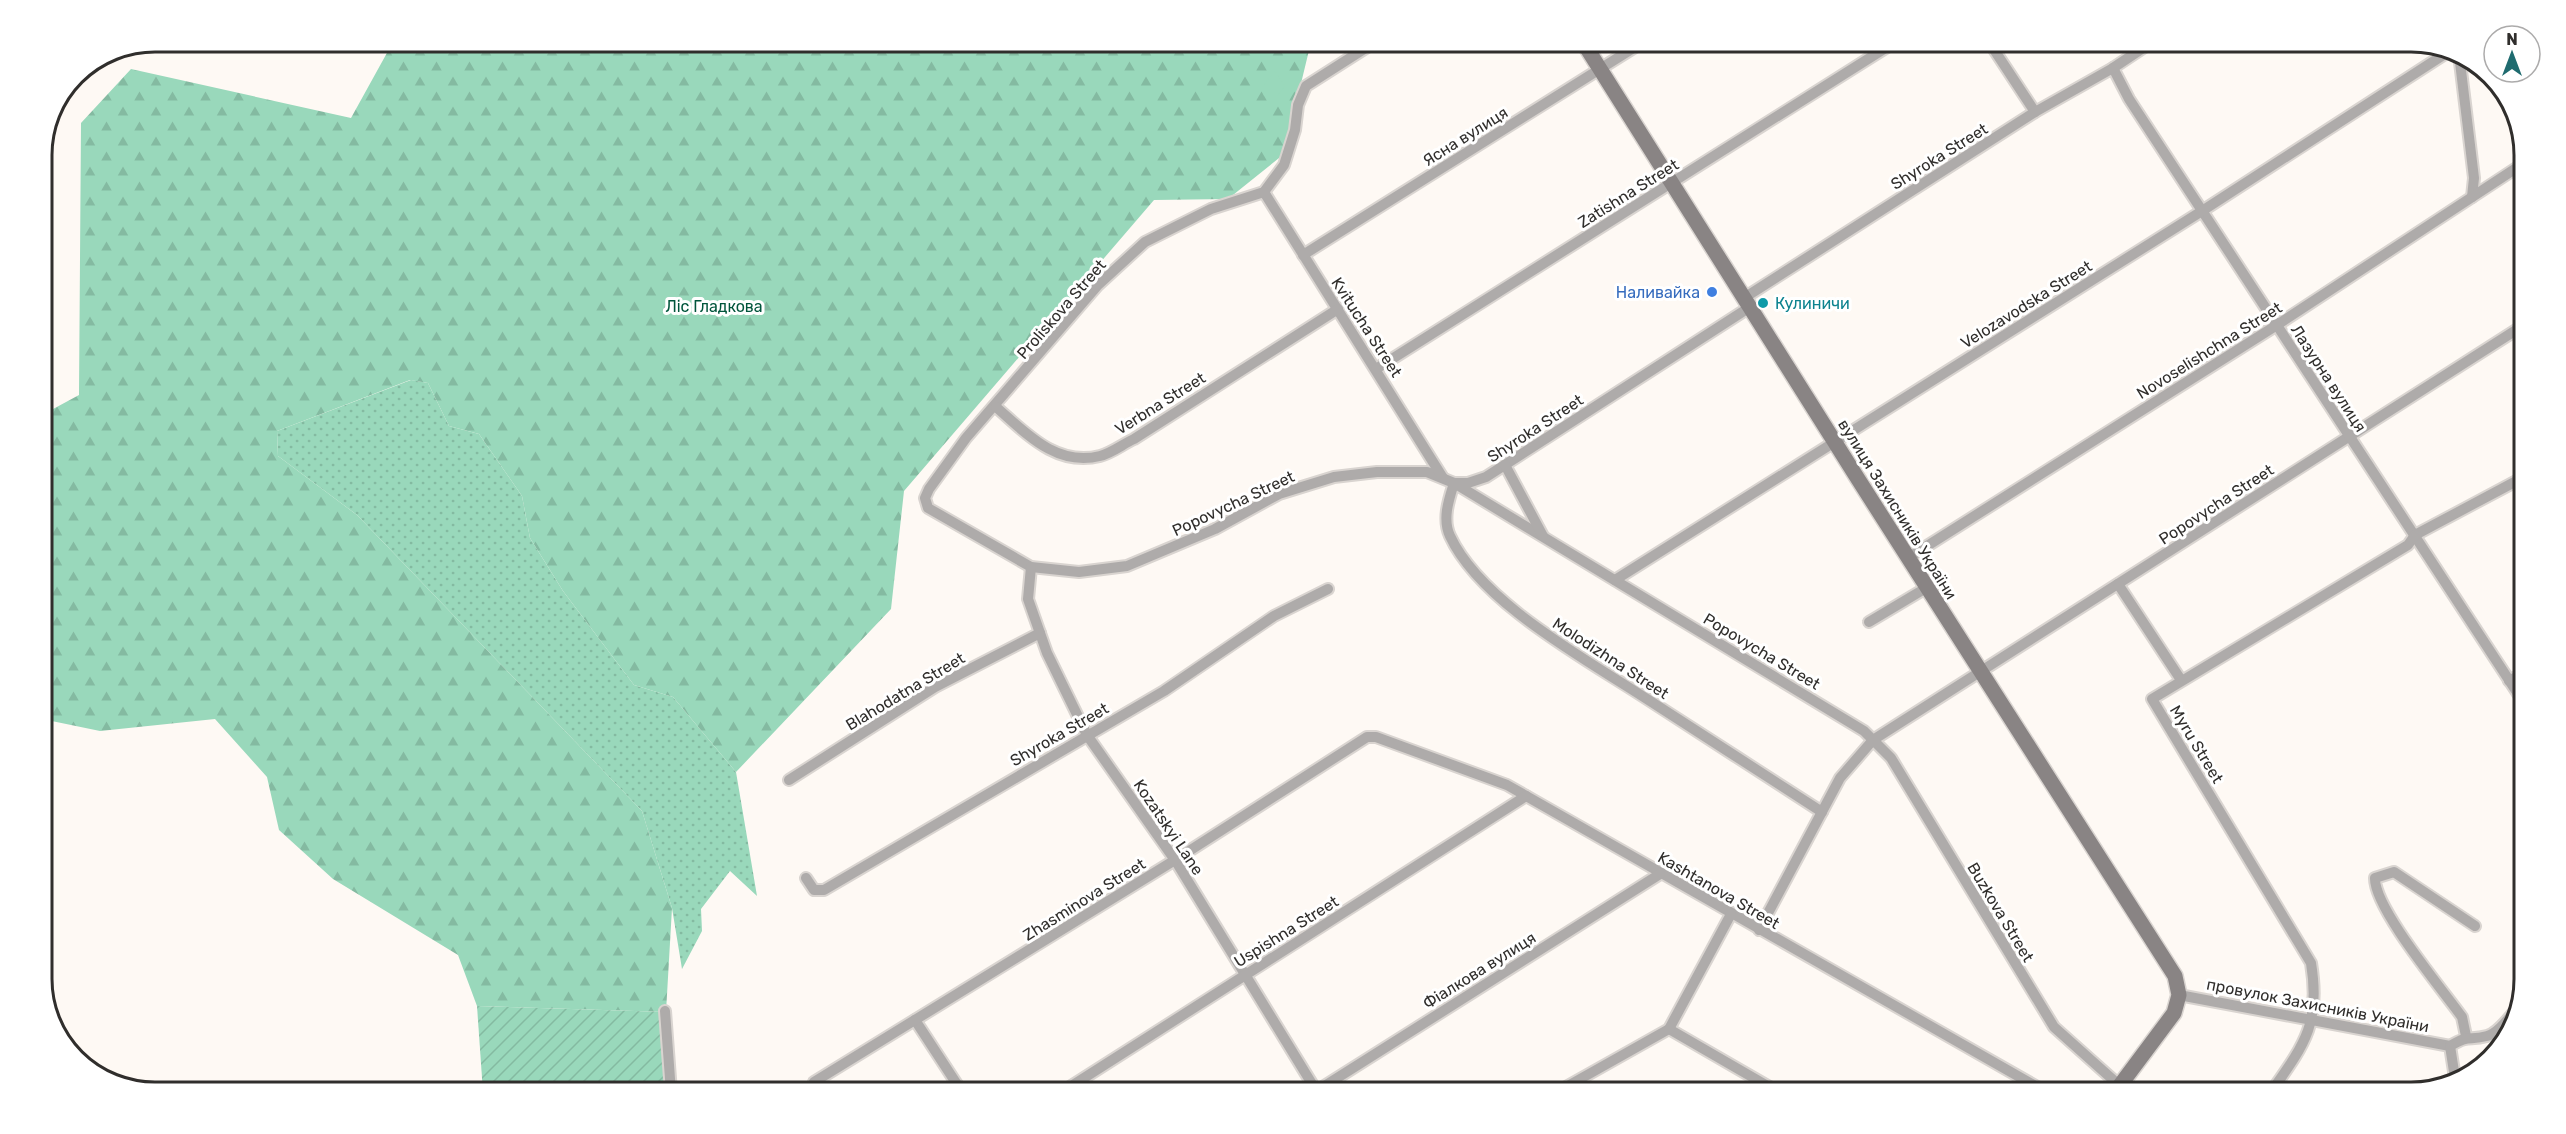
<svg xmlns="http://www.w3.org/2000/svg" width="2566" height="1134" viewBox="0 0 2566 1134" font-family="Rubik,sans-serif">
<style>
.grass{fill:url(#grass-dots)}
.forest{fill:url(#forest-firs)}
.park{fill:#99d8bb}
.garden{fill:url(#garden-furrows)}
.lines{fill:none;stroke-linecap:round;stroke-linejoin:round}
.street-casing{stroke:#d9d4d0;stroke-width:14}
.secondary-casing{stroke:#d9d4d0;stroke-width:18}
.street{stroke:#aeabaa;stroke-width:10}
.secondary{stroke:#898484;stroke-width:15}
.shop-dot{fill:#3f7fe0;stroke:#fff;stroke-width:2}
.culture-dot{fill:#0f9aa8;stroke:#fff;stroke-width:2}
.labels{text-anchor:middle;stroke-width:6;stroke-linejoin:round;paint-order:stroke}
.street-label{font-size:16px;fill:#302e2c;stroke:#fff}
.shop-label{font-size:16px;fill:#366cbe;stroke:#fff;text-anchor:end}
.culture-label{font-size:16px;fill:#0d838f;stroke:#fff;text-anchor:start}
.park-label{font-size:16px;fill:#00553b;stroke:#fff}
.rim{fill:none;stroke:#302e2c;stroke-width:3}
</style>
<defs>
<pattern id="grass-dots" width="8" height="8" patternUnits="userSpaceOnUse" patternTransform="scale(1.5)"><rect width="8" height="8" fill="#99d8bb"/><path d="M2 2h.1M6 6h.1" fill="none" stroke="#84baa1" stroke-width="1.8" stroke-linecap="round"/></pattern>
<pattern id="forest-firs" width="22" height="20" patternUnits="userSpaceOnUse" patternTransform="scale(1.5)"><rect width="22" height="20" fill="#99d8bb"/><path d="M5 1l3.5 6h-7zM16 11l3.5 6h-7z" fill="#84baa1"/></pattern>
<pattern id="garden-furrows" width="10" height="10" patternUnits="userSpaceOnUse" patternTransform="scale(1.5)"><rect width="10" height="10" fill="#99d8bb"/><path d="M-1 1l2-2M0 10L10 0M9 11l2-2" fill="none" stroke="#84baa1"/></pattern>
</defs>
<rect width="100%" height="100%" fill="#fef9f4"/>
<path class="grass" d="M 411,380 L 428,383 L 449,426 L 479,434 L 522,496 L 530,538 L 563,591 L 634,685 L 673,697 L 736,772 L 757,896 L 730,871 L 701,909 L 702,931 L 682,969 L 672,908 L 642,811 L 357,515 L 278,456 L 277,431 Z"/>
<path class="forest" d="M 393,42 L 1311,42 L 1284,154 L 1228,199 L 1154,200 L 904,491 L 891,609 L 736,772 L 673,697 L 634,685 L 563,591 L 530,538 L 522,496 L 479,434 L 449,426 L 428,383 L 410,380 L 277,431 L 278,456 L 357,515 L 642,811 L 672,908 L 666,1012 L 477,1006 L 458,955 L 333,879 L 279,830 L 267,777 L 215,719 L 100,731 L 42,719 L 42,415 L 79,395 L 81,123 L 131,69 L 351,118 Z"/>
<path class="park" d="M 1275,71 L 1285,86 L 1277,96 L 1264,96 L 1262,87 Z"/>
<path class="garden" d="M 477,1006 L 666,1012 L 672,1092 L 483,1092 Z"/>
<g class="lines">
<g class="street-casing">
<g id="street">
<path d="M 1375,42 L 1306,86 L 1298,105 L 1295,130 L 1284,165 L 1264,192 L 1211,209 L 1145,242 L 1098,285 L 966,438 L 929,489 L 925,498 L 928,508 L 1031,567 L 1079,572 L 1127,566 L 1215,529 L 1279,494 L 1334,477 L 1377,472 L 1427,472 L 1454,483 L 1864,731 L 1873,740 L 2524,325"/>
<path d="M 1989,42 L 2035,112"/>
<path d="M 2459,54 L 2474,178 L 2472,197"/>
<path d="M 2113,68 L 2129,99 L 2524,703"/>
<path d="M 1264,192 L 1443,478"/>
<path d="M 1303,255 L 1643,42"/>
<path d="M 1744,298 L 2035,112 L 2113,68 L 2152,42"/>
<path d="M 1750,307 L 1486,477 L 1468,483 L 1454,483 C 1449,499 1442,519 1450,536 C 1481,603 1586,659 1647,699 C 1705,737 1764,774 1822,812"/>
<path d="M 1376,369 L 1895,42"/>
<path d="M 996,407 C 1026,433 1056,467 1100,456 C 1112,453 1123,444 1134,439 L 1338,309"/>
<path d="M 1505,465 L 1543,536"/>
<path d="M 1908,558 L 2277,325 L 2524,163"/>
<path d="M 1031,567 L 1028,599 L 1047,653 L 1087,735 L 1175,860 L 1317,1092"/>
<path d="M 1615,580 L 2202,211 L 2451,50"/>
<path d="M 2118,584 L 2181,680"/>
<path d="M 1869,622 L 1926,588"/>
<path d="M 2509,681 L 2524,673"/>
<path d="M 789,780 L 935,687 L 1040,633"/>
<path d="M 806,878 L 814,890 L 824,890 L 1164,691 L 1274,616 L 1328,589"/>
<path d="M 1759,930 L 1840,778 L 1873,740 L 1891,758 L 2054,1027 L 2120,1086"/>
<path d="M 2179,995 L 2450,1046"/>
<path d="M 665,1011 L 671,1092"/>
<path d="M 915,1020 L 962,1092"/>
<path d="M 1669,1029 L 1778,1092"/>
<path d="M 2466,1036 L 2462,1017 C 2442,989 2374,908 2375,878 L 2394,872 L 2475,926"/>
<path d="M 2450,1046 C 2470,1034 2468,1041 2487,1036 C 2499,1033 2510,1016 2518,1007"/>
<path d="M 2450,1046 L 2455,1078"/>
<path d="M 814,1082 L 1175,860 L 1367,737 L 1376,737 L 1507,785 L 2046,1092"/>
<path d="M 1062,1092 L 1526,796"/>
<path d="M 1315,1092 L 1660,874"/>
<path d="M 1557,1092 L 1669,1029 L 1731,914"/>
<path d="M 2271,1092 C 2304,1045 2321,1024 2311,963 L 2152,699 L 2408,545 L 2415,535 L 2524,477"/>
</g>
</g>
<g class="secondary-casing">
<path id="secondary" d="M 1583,42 L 1858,479 L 2175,976 L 2179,995 L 2174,1013 L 2115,1092"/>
</g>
<use href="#street" class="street"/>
<use href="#secondary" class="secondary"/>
</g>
<circle class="shop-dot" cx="1712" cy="292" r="6"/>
<circle class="culture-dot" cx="1763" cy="303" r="6"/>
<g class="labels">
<g class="street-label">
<text transform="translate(1465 136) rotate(-32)" y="6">Ясна вулиця</text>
<text transform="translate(1939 156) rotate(-32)" y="6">Shyroka Street</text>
<text transform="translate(1628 193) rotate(-32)" y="6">Zatishna Street</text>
<text transform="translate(2026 304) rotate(-32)" y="6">Velozavodska Street</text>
<text transform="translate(1061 309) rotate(-49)" y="6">Proliskova Street</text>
<text transform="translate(1367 327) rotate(57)" y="6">Kvitucha Street</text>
<text transform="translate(2209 350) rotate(-32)" y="6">Novoselishchna Street</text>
<text transform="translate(2329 378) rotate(57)" y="6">Лазурна вулиця</text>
<text transform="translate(1160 403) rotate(-32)" y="6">Verbna Street</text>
<text transform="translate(1535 428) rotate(-33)" y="6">Shyroka Street</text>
<text transform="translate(1233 503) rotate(-25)" y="6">Popovycha Street</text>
<text transform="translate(2216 504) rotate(-33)" y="6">Popovycha Street</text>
<text transform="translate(1898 509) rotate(58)" y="6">вулиця Захисників України</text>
<text transform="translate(1762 651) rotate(31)" y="6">Popovycha Street</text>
<text transform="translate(1611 658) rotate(33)" y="6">Molodizhna Street</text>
<text transform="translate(905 691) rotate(-31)" y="6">Blahodatna Street</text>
<text transform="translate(1059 734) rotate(-30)" y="6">Shyroka Street</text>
<text transform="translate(2197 744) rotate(59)" y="6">Myru Street</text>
<text transform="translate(1169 827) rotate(56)" y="6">Kozatskyi Lane</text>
<text transform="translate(1719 890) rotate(30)" y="6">Kashtanova Street</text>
<text transform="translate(1084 899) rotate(-32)" y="6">Zhasminova Street</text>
<text transform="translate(2001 912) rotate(59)" y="6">Buzkova Street</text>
<text transform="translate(1286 931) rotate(-32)" y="6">Uspishna Street</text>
<text transform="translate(1479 970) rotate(-32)" y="6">Фіалкова вулиця</text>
<text transform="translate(2318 1005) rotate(11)" y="6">провулок Захисників України</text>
</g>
<g class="shop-label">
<text x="1700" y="298">Наливайка</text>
</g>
<g class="culture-label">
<text x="1775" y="309">Кулиничи</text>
</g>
<g class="park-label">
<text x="714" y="312">Ліс Гладкова</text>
</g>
</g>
<path d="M0 0H2566V1134H0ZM155 52H2411A103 103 0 0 1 2514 155V979A103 103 0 0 1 2411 1082H155A103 103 0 0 1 52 979V155A103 103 0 0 1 155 52Z" fill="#fff" fill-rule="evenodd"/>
<path class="rim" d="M155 52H2411A103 103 0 0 1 2514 155V979A103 103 0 0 1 2411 1082H155A103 103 0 0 1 52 979V155A103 103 0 0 1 155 52Z"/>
<g transform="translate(2512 54)"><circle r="28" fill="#ffffff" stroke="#acabab" stroke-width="1.5"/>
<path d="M0-4.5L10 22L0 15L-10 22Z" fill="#1f6b6f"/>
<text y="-9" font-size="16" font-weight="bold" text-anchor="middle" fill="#302e2c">N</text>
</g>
</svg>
